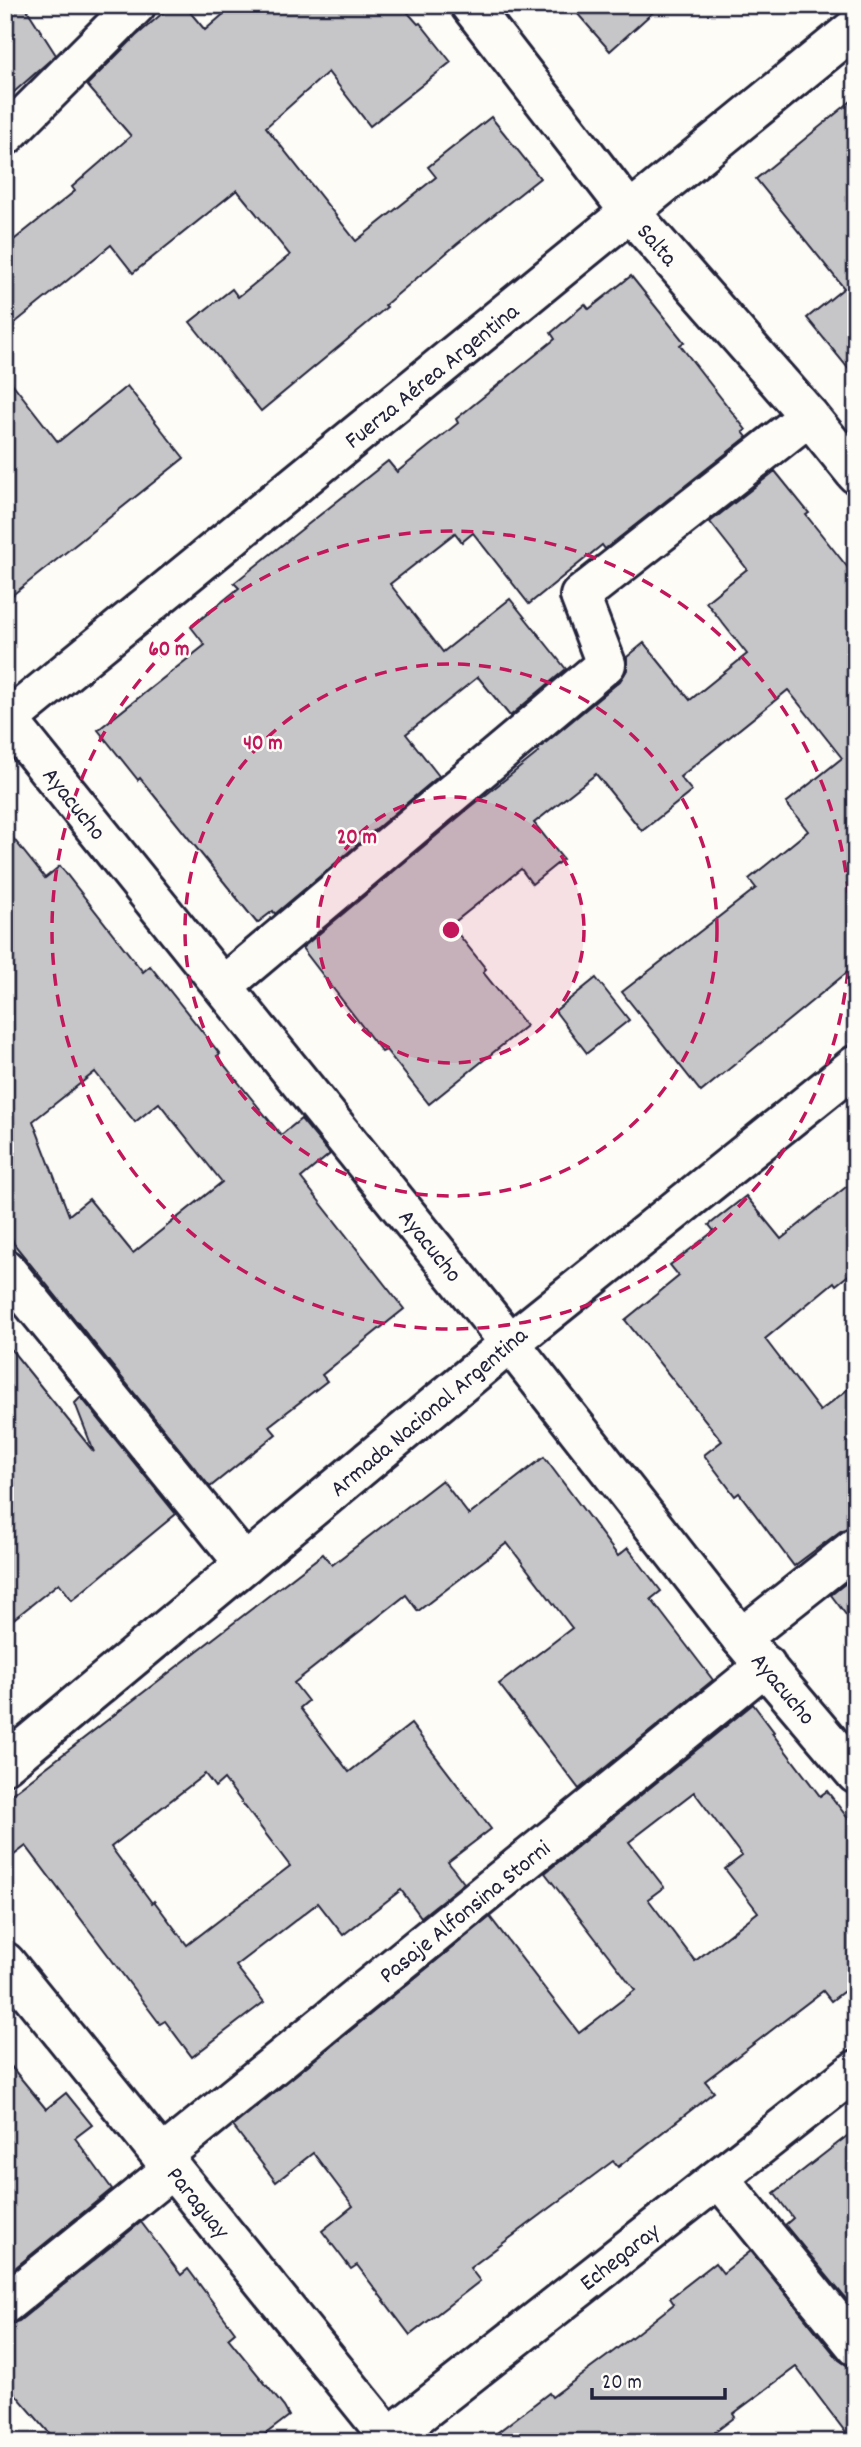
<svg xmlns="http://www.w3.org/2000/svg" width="861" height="2447" viewBox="0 0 861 2447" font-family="Dekko,sans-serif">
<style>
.building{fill:#c6c6c8;stroke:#22223b;stroke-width:2;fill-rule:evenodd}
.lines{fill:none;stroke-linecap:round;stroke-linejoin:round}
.minor-casing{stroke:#22223b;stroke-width:44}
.minor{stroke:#fdfcf7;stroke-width:38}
.ring{fill:none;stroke:#c2185b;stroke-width:3.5;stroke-dasharray:12 9}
.labels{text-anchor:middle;stroke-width:5;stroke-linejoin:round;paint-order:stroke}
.street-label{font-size:24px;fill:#22223b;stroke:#fdfcf7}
.centre{fill:#c2185b;stroke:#fdfcf7;stroke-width:3.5}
.ring-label{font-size:21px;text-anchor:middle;font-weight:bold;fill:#c2185b;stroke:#fdfcf7;stroke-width:5;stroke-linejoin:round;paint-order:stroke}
</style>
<rect width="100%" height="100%" fill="#fdfcf7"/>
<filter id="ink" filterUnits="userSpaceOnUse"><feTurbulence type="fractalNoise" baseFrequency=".0143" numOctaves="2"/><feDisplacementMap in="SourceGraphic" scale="14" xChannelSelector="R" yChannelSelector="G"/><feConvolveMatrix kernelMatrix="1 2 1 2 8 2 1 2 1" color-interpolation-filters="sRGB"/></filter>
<g filter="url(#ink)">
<g class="building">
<path d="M 5,5 L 24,5 L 56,55 L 5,100 Z"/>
<path d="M 172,5 L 184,5 L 205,30 L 234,5 L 401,5 L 418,24 L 420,23 L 451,62 L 370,126 L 328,72 L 266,127 L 356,241 L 436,177 L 428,167 L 491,117 L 540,178 L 457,244 L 385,305 L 387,307 L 261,411 L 190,322 L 232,289 L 238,297 L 290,255 L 237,190 L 133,273 L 111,245 L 5,331 L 5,247 L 75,191 L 72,187 L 131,136 L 87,85 L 136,36 Z"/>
<path d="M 570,5 L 661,5 L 610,51 Z"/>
<path d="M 856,97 L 856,378 L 807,318 L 844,288 L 756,179 Z"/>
<path d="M 631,276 L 684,342 L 680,345 L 746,430 L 743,432 L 747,437 L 605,549 L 602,545 L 529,604 L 473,533 L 462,542 L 455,533 L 390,584 L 443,652 L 510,599 L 566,669 L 510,716 L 478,677 L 406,734 L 439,776 L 275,914 L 273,911 L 257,923 L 140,778 L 138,780 L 98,730 L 205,645 L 191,627 L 239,588 L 234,583 L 388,461 L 397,472 L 458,423 L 456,419 L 555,339 L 551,333 L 585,304 L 589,309 Z"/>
<path d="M 5,374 L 58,442 L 127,386 L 184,458 L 5,601 Z"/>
<path d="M 775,471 L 809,513 L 806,515 L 856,578 L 856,965 L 701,1092 L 622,992 L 756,888 L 749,879 L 808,831 L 786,803 L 842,758 L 788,690 L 680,777 L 692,791 L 642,831 L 596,774 L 534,823 L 563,859 L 532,884 L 521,869 L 451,925 L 486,969 L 483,972 L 526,1026 L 429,1104 L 386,1050 L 382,1052 L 302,948 L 467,810 L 539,752 L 537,750 L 620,681 L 627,670 L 627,657 L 644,643 L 690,700 L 747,654 L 706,602 L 747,569 L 710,522 Z"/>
<path d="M 5,828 L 45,878 L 60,866 L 143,972 L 150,966 L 220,1054 L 217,1056 L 281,1135 L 301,1119 L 330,1154 L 301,1178 L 404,1309 L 322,1375 L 327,1381 L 269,1426 L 276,1434 L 210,1487 L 14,1244 L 5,1220 ZM 95,1072 L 135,1122 L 159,1103 L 222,1182 L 133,1253 L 89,1199 L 69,1215 L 33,1121 Z"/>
<path d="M 596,978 L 629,1020 L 587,1053 L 555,1011 Z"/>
<path d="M 856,1179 L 856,1269 L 836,1285 L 834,1282 L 765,1339 L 820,1411 L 856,1383 L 856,1526 L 842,1530 L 794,1566 L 739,1493 L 735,1496 L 704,1455 L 722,1441 L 625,1320 L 679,1276 L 670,1265 L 714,1231 L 709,1225 L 746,1196 L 781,1239 Z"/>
<path d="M 5,1342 L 94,1452 L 75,1403 L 81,1397 L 176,1514 L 72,1600 L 59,1583 L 5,1626 Z"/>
<path d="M 544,1457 L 618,1556 L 628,1548 L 661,1591 L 651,1599 L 713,1680 L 579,1789 L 499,1684 L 572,1628 L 507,1543 L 418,1611 L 406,1595 L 294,1683 L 308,1701 L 300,1708 L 349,1772 L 411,1724 L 491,1829 L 448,1862 L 464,1883 L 421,1917 L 401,1890 L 343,1935 L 318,1903 L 236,1966 L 264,2002 L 192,2057 L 165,2021 L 160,2024 L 26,1846 L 5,1862 L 5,1799 L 323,1554 L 332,1565 L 442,1480 L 469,1515 ZM 205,1774 L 215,1787 L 224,1779 L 290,1866 L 187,1945 L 154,1901 L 152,1903 L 111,1847 Z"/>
<path d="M 856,1575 L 856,1628 L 831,1595 Z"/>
<path d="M 753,1704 L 774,1732 L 772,1733 L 820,1796 L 827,1791 L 856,1829 L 856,1982 L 831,2001 L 823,1991 L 705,2081 L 714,2092 L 618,2167 L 613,2161 L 470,2268 L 480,2281 L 410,2335 L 357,2265 L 351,2269 L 322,2231 L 353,2206 L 313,2153 L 276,2182 L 233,2126 L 490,1917 L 579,2033 L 635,1990 L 545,1873 ZM 694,1792 L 742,1856 L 725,1869 L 758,1912 L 695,1961 L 648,1899 L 664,1887 L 629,1842 Z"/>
<path d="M 5,2059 L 46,2109 L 66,2093 L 92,2125 L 75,2138 L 112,2189 L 5,2276 Z"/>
<path d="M 856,2129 L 856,2311 L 785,2225 L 793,2218 L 774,2193 Z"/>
<path d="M 141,2222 L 181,2275 L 188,2269 L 235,2332 L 228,2338 L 284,2407 L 289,2416 L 255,2442 L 57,2442 L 5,2382 L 5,2325 L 19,2321 Z"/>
<path d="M 751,2251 L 839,2360 L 848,2366 L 856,2367 L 856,2442 L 853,2442 L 796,2367 L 733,2414 L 735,2417 L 702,2442 L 485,2442 L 549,2393 L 552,2397 L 614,2351 L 674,2304 L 670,2298 L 715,2263 L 723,2273 Z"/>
</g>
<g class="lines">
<g class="minor-casing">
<g id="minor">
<path d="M 470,5 L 630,212 L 809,416 L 856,474"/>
<path d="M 5,136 L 136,5"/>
<path d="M 5,716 L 510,1343 L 741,1638 L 856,1774"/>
<path d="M 5,722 L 856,27"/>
<path d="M 223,986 L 606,664 L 580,596 L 809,416"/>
<path d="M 5,1269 L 245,1564"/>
<path d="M 741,1638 L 856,1547"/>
<path d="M 5,1764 L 510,1343 L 856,1065"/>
<path d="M 5,1962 L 393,2442"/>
<path d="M 162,2156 L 766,1665"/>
<path d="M 719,2178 L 856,2346"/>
<path d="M 5,2304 L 172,2169"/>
<path d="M 383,2442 L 856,2070"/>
</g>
</g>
<use href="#minor" class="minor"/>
</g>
</g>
<circle cx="451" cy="930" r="133" fill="#c2185b" fill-opacity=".12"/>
<g class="ring">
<circle cx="451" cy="930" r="133"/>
<circle cx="451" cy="930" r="266"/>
<circle cx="451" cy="930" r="399"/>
</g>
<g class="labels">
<g class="street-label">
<text transform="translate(658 244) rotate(49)" y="8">Salta</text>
<text transform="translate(431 375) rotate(-39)" y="8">Fuerza Aérea Argentina</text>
<text transform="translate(75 803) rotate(51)" y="8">Ayacucho</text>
<text transform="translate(431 1245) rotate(51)" y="8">Ayacucho</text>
<text transform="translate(428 1411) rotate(-40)" y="8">Armada Nacional Argentina</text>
<text transform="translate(784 1688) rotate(50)" y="8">Ayacucho</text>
<text transform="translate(464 1911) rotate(-39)" y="8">Pasaje Alfonsina Storni</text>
<text transform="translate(199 2202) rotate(51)" y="8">Paraguay</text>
<text transform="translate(619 2256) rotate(-38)" y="8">Echegaray</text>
</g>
</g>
<circle cx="451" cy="930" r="10" class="centre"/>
<g class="ring-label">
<text x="169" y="655">60 m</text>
<text x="263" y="749">40 m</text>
<text x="357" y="843">20 m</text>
</g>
<rect width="861" height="2447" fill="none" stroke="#fdfcf7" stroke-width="28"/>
<rect x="14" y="14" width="833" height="2419" fill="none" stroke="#22223b" stroke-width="2.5" filter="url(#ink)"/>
<path d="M592 2388v10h133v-10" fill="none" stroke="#22223b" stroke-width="3.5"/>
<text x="602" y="2388" font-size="21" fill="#22223b" stroke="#fdfcf7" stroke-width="5" paint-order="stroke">20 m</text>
</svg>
